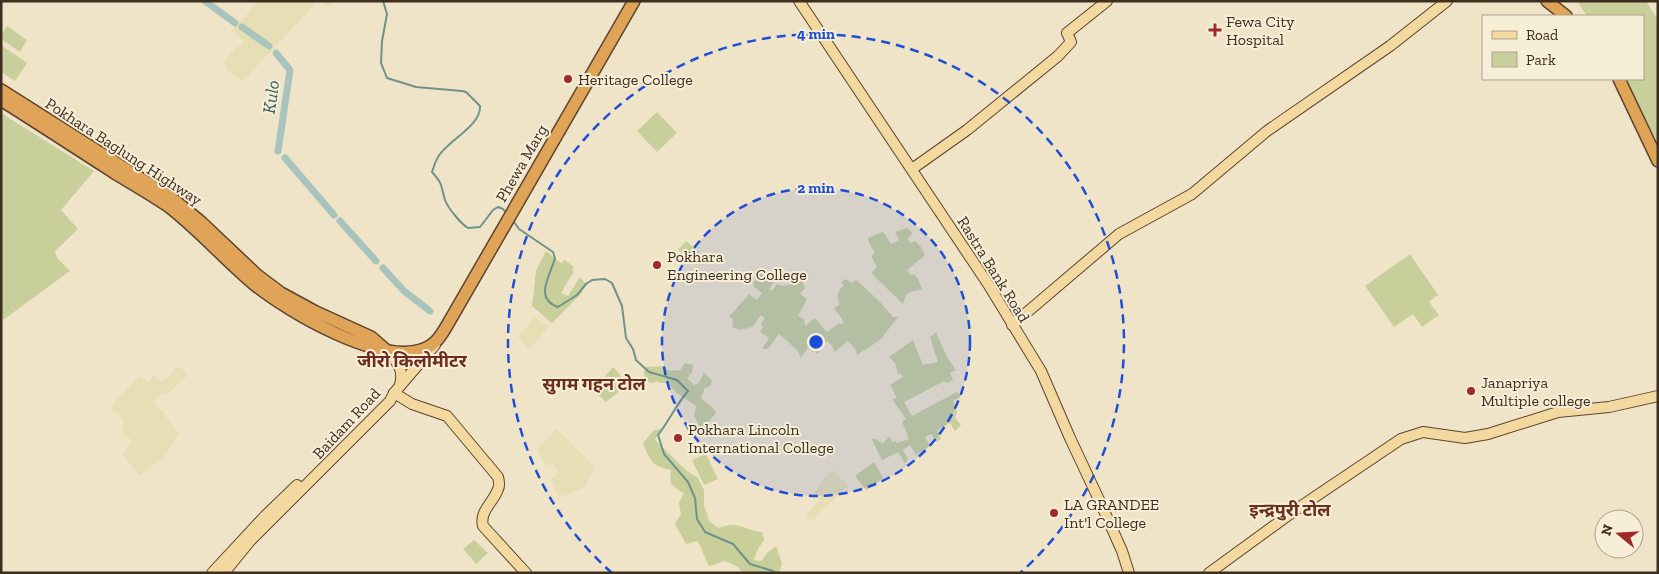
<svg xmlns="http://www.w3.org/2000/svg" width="1659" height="574" viewBox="0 0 1659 574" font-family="'Zilla Slab','Noto Sans Devanagari',serif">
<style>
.farmland{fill:#e6deb5}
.green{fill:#c9cf9b}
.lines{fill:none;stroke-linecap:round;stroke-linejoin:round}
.stream{stroke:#6f938a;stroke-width:2}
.canal{stroke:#a9c4bc;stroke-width:7}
.major-casing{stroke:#5b4430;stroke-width:12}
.highway-casing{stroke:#5b4430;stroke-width:14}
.major{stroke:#f3d9a0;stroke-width:10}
.highway{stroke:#e0a458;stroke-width:11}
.ring{fill:none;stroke:#1d4ed8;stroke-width:2.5;stroke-dasharray:9 6}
.poi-dot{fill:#9e2a2b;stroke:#f7eed8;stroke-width:2}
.labels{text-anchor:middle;stroke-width:4;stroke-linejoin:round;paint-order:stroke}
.poi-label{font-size:16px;fill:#3d2e20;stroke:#f7eed8;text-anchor:start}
.street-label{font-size:16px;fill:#3d2e20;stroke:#f7eed8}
.water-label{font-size:18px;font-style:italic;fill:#2f5d5a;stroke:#f7eed8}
.neighbourhood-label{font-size:18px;font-weight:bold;fill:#6b2e1e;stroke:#f7eed8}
.centre{fill:#1d4ed8;stroke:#f7eed8;stroke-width:2.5}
.ring-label{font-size:15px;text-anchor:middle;font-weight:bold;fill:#1d4ed8;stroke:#f7eed8;stroke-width:4;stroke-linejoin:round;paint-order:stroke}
</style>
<rect width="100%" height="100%" fill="#f0e4c8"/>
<g class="farmland">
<path d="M 259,1 L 333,1 L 328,6 L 317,2 L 243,81 L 226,69 L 227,66 L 224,61 L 237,46 L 239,47 L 244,42 L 235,33 L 233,29 Z"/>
<path d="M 535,317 L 549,327 L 529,349 L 518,337 Z"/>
<path d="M 175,368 L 181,368 L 188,375 L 166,395 L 162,393 L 154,403 L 166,415 L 167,419 L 179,434 L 163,459 L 148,468 L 140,476 L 123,455 L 132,441 L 122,431 L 123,422 L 119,414 L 113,412 L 112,405 L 139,377 L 149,382 L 154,374 L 162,381 L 170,376 Z"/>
<path d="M 556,429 L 595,467 L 584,488 L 573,492 L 566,497 L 564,494 L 558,496 L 551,480 L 559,472 L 551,463 L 545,466 L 538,449 Z"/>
<path d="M 833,470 L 848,486 L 811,521 L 805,515 L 820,500 L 813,493 L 820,486 L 820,483 Z"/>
</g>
<g class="green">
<path d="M 1577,1 L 1646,1 L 1658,20 L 1658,143 L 1625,79 L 1643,79 L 1643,16 L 1587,16 Z"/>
<path d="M 7,26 L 27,40 L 20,52 L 1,39 L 1,35 Z"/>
<path d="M 1,45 L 27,63 L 15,81 L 1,72 Z"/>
<path d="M 657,112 L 677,133 L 657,152 L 637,131 Z"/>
<path d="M 1,113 L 94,171 L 61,210 L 78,229 L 55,251 L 57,258 L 70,271 L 3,320 L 1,315 Z"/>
<path d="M 907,228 L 913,233 L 907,239 L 911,243 L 915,241 L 921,247 L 925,255 L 907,270 L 911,275 L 914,274 L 918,279 L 922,290 C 910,291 907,291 903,304 L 871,273 L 877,267 L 871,256 L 875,253 L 869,243 L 868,238 L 882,232 L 885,234 L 891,244 L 899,240 L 895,232 Z"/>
<path d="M 686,241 L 701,254 L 694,263 L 678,250 Z"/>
<path d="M 546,251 L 561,263 L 565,260 L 574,267 L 572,270 L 574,271 L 561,293 L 568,296 L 580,277 L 586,284 L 580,295 L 552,323 L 532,306 L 536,271 Z"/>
<path d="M 1410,254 L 1438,295 L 1429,302 L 1439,315 L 1422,327 L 1413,314 L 1394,327 L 1365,286 Z"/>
<path d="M 761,273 L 774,282 L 769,289 L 772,291 L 777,284 L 784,286 L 802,281 L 805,288 L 800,294 L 807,299 L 798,316 L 804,319 L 805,326 L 815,318 L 827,332 L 839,323 L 841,324 L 844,322 L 834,308 L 840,304 C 835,296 838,291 844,285 L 841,282 L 845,279 L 852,283 L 856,280 L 879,301 L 893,317 L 898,317 L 880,340 L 857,355 L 856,350 L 848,341 L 835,352 L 832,346 L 827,341 L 822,346 L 818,354 L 808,348 L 801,358 L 797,350 L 779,334 L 768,349 L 762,349 L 769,338 L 760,332 L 763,327 L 761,323 L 765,318 L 761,315 L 752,327 L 740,330 L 732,327 L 733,319 L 729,317 L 749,294 L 757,300 L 762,293 L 754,287 L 753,283 Z"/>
<path d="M 936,332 L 947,357 L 956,370 L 950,373 L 953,380 L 947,383 L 944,381 L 904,402 L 912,416 L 957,392 L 961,397 L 953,400 L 957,412 L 955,418 L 961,425 L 955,431 L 950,423 L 937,430 L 941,439 L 937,442 L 931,434 L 925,437 L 930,446 L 916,455 L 910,445 L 903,450 L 908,459 L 905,463 L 898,452 L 882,460 L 871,438 L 878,440 L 882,444 L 890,436 L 892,442 L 896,441 L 897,443 L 909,439 L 902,422 L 906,419 L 892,399 L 897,398 L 890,385 L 903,377 L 901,374 L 898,374 L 895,363 L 889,357 L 913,340 L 923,365 L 938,362 L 930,337 Z"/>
<path d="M 685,363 L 693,365 L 692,373 L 687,378 L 694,385 L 699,383 L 704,373 L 712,380 L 711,385 L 707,388 L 705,387 L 701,398 L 713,408 L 716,413 L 701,430 L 694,415 L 696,406 L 677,393 L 668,383 L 660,383 L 656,381 L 653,383 L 647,382 L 644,374 L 644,367 L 664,366 L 669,371 L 680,370 Z"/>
<path d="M 613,367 L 628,384 L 606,402 L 593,390 Z"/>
<path d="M 662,428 L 655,440 L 687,471 L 698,478 L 704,490 L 704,505 L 709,521 L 718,528 C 740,520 742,530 762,532 L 764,540 L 758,549 L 754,560 L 761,561 L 768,552 L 776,546 L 782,563 L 779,573 L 743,573 L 738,567 L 725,561 L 709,566 C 704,558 703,549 697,541 L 686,544 L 675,524 L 681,514 L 679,503 L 684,493 C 671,486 669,484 671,470 C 652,466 650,461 643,443 L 653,431 Z"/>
<path d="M 706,454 L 718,479 L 704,485 L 692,460 Z"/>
<path d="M 874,462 L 883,478 L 866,490 L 855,476 Z"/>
<path d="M 474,540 L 488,553 L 476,564 L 463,549 Z"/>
</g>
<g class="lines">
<g class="stream">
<path d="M 383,1 L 387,14 L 382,41 L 381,63 L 387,78 L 416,87 L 462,91 L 466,92 L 480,106 C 481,125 451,139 440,154 C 436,159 434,166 432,172 C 443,184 441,186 445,200 C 448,208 461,224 468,228 L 480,227 L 493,210 L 498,207 L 503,209 L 507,214"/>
<path d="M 512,219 L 519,229 L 553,252 L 555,258 C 551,274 533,298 558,307 L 577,295 L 586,284 L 592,280 L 605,279 L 612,283 L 622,306 L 626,338 L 633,349 L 636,360 L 649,372 L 677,380 L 688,391 C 676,405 669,421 658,435 L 664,454 L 688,482 L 695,498 L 697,519 L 705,532 L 733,544 L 750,564 L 773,571 L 775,573"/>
</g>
<g class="canal">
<path d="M 205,1 L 235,23"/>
<path d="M 242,27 L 269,46"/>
<path d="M 276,53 L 290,70 L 278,151"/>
<path d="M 285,158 L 334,215"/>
<path d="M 340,221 L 376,261"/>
<path d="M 383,268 L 404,291 L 430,311"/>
</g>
<g class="major-casing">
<g id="major">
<path d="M 799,1 L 988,284 L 1041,371 L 1070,438 L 1101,504 L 1122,551 L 1129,573"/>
<path d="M 912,169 L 967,130 L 1058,56 L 1071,42 L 1067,33 L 1107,1"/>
<path d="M 1012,325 L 1119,234 L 1192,194 L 1267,131 L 1390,46 L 1447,1"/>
<path d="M 387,351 C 398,363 404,369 400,385"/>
<path d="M 394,393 L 412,404 L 447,416 L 498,477 C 499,481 500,486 498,489 C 494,502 479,511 483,526 L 526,573"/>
<path d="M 212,573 L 265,516 L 297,485"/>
<path d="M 224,573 L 250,541 L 390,401 L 394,393 L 435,345"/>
<path d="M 1209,573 L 1297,509 L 1401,439 L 1423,432 L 1465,438 L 1488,434 L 1558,412 L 1609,407 L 1658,396"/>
</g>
</g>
<g class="highway-casing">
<g id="highway">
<path d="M 1547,1 L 1566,16"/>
<path d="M 1619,79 L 1658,161"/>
<path d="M 1,90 L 173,199 L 201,222 L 257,275 L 281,293 L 314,311 L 371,337 L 386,350"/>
<path d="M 1,100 C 39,124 76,148 113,172 C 131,183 150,194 168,206 C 199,230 225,260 255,285 C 289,312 380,366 424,349 C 437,344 442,334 449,322 L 634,1"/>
</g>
</g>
<use href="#major" class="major"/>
<use href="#highway" class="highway"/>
</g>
<circle cx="816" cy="342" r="154" fill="#1d4ed8" fill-opacity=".12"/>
<g class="ring">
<circle cx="816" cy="342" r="154"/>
<path d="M612 573A308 308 0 1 1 1020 573"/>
</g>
<g class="poi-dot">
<path d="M1212.5 22.5h5v5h5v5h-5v5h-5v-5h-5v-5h5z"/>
<circle cx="568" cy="79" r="5"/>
<circle cx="657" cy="265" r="5"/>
<circle cx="1471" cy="391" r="5"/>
<circle cx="678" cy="438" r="5"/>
<circle cx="1054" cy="513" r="5"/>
</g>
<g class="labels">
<g class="poi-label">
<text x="1226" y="27">Fewa City<tspan x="1226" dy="18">Hospital</tspan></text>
<text x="578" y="85">Heritage College</text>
<text x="667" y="262">Pokhara<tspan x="667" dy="18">Engineering College</tspan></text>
<text x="1481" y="388">Janapriya<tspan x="1481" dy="18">Multiple college</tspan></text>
<text x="688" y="435">Pokhara Lincoln<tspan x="688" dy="18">International College</tspan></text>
<text x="1064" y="510">LA GRANDEE<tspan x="1064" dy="18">Int'l College</tspan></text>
</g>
<g class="street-label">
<text transform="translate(124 151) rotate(33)" y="6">Pokhara Baglung Highway</text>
<text transform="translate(521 163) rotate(-60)" y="6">Phewa Marg</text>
<text transform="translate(994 269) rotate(58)" y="6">Rastra Bank Road</text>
<text transform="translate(346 423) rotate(-47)" y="6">Baidam Road</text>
</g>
<g class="water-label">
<text transform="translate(271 97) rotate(-82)" y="6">Kulo</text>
</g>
<g class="neighbourhood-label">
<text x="412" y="367">जीरो किलोमीटर</text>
<text x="594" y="390">सुगम गहन टोल</text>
<text x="1290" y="516">इन्द्रपुरी टोल</text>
</g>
</g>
<circle cx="816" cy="342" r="8" class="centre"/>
<g class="ring-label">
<text x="816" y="39">4 min</text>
<text x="816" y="193">2 min</text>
</g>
<rect width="1659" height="574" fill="none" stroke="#3d2e20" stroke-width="5"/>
<rect x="1482" y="15" width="162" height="65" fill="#f7eed8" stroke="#ada18e"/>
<rect x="1492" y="31" width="25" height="8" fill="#f3d9a0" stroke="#ada18e"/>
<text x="1526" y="40" font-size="15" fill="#3d2e20">Road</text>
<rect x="1492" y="52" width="25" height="15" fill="#c9cf9b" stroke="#ada18e"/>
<text x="1526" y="65" font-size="15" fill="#3d2e20">Park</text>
<g transform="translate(1619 534) rotate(288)"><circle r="24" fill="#f7eed8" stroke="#ada18e"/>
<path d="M0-4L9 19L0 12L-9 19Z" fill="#9e2a2b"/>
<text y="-8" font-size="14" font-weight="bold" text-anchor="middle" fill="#3d2e20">N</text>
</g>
</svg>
